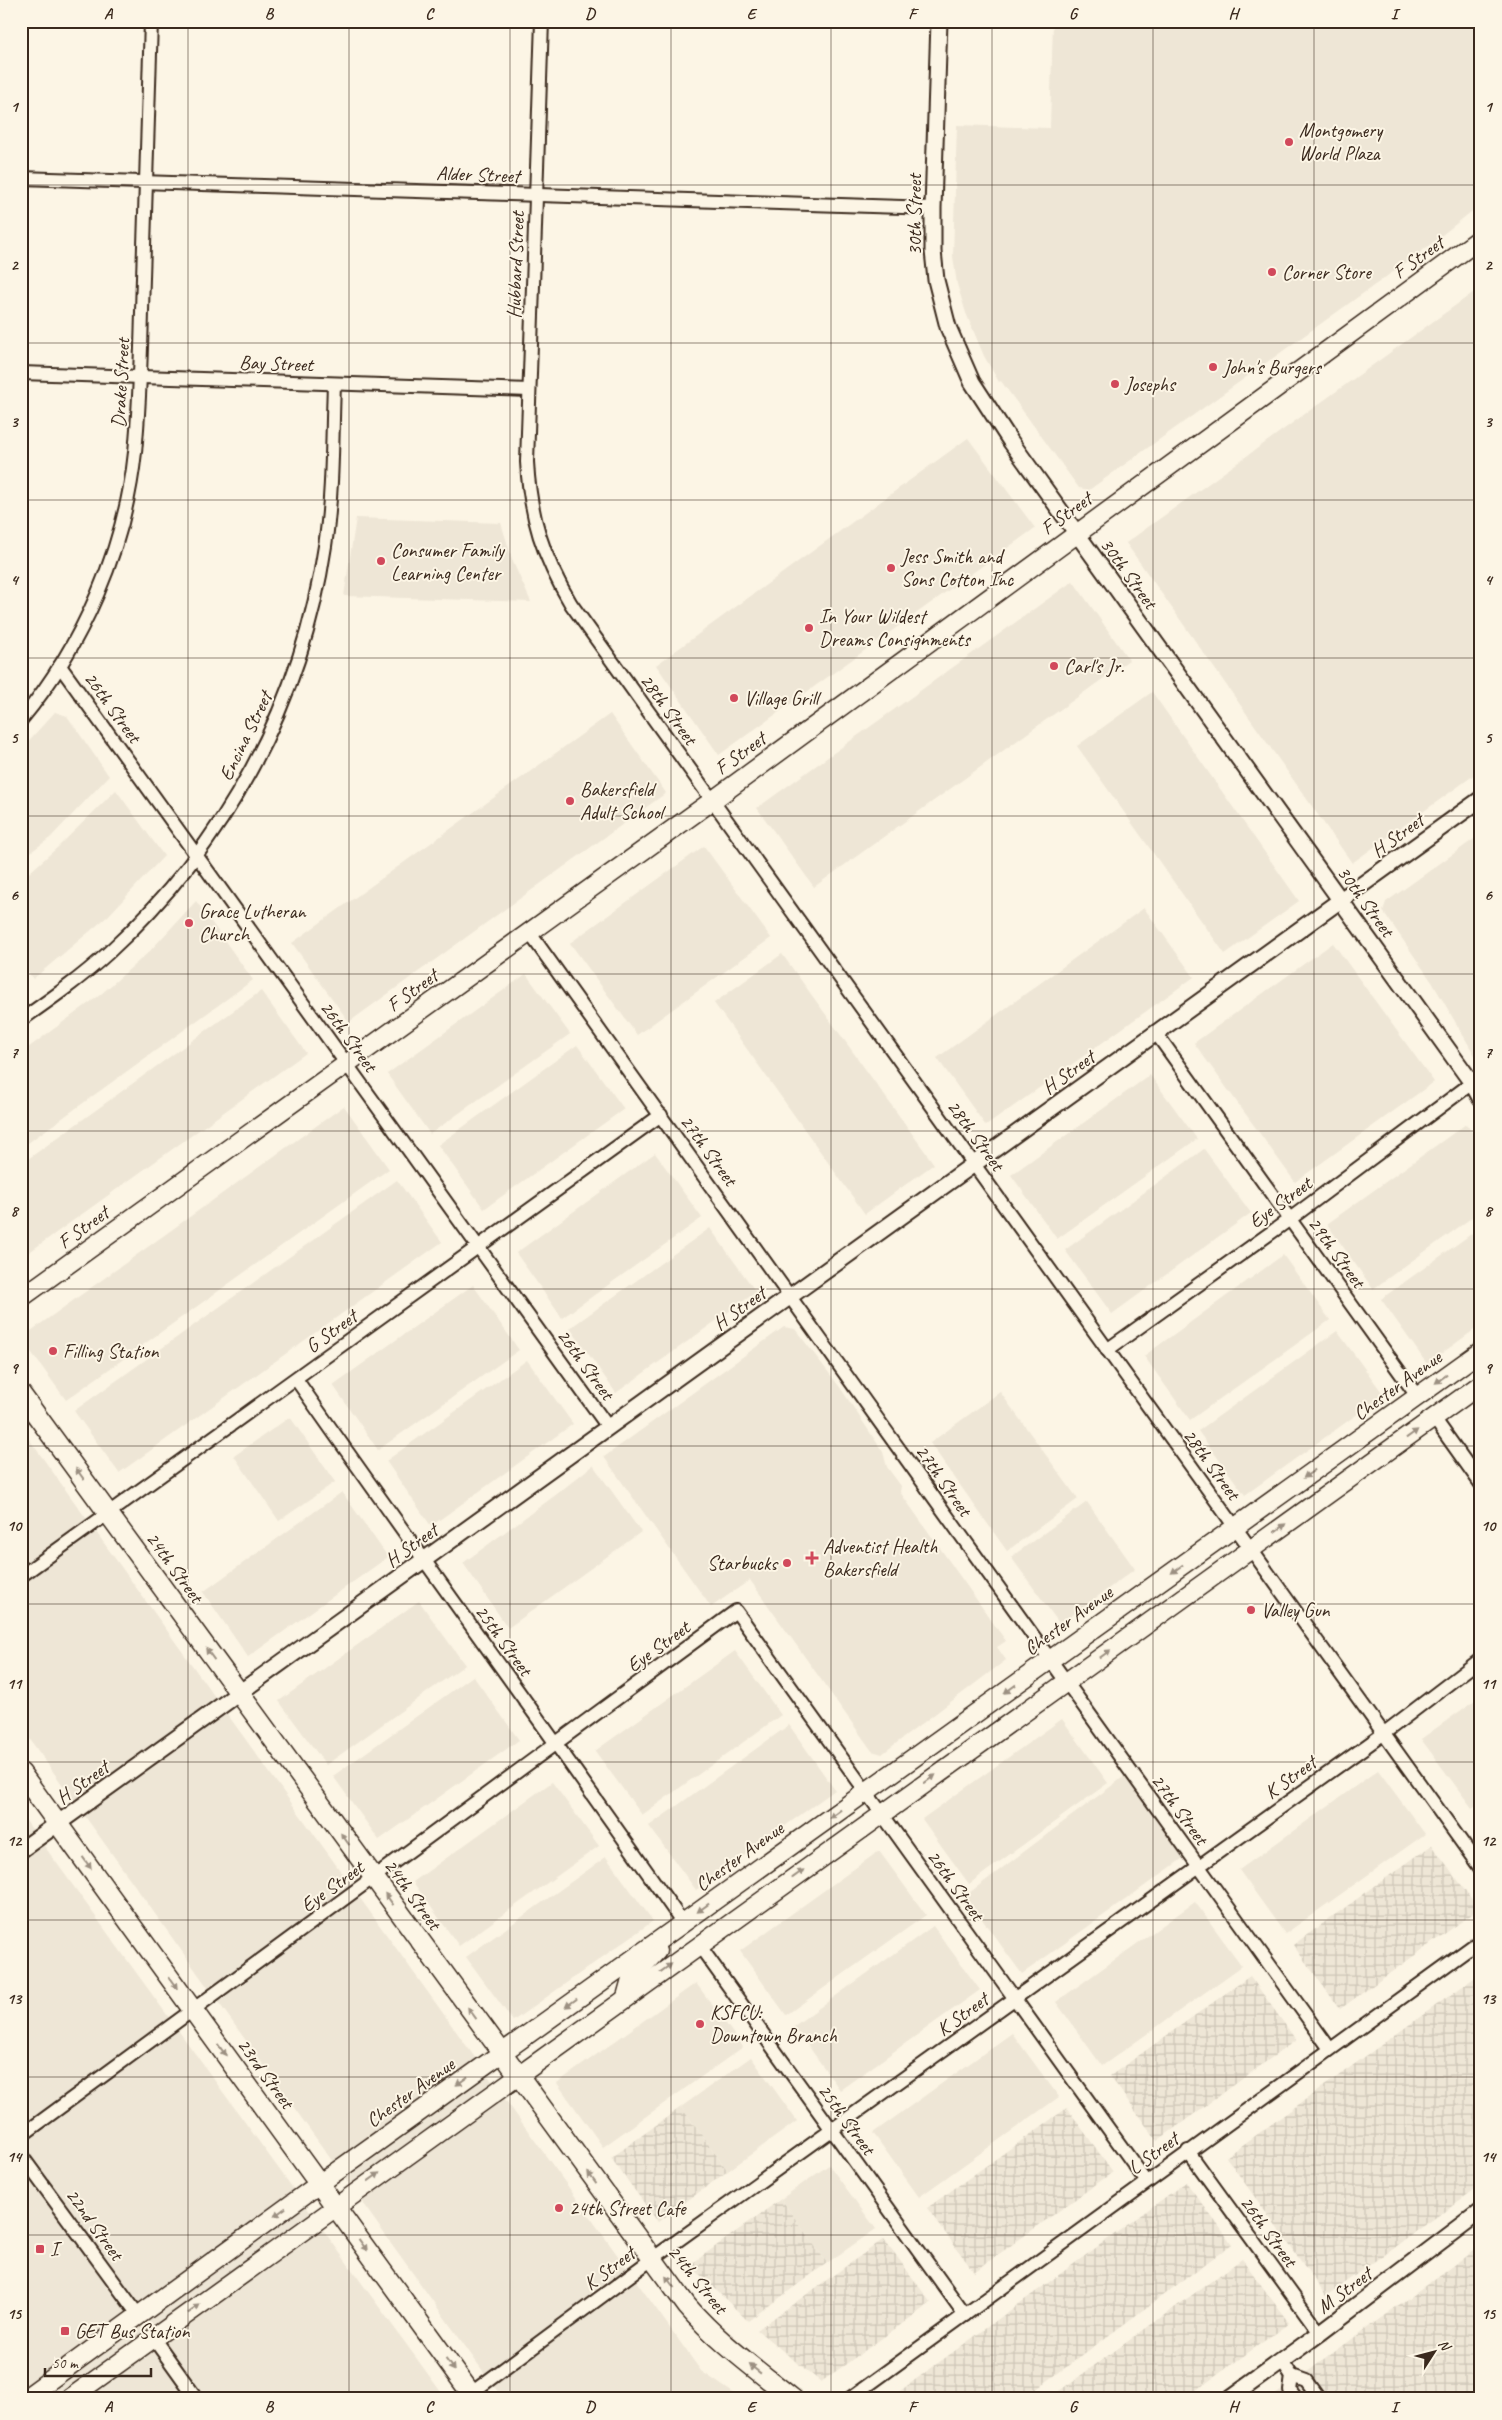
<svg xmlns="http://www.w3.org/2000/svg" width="1502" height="2420" viewBox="0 0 1502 2420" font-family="Caveat,sans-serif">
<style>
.built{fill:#eee6d6}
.industrial{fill:url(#industrial-grid)}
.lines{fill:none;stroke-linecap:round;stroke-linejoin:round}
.minor-casing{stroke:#3b2a1e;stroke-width:16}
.tertiary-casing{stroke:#3b2a1e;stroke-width:19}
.secondary-casing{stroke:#3b2a1e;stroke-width:21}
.primary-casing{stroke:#3b2a1e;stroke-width:22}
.minor{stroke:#fcf5e5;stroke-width:12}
.tertiary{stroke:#fcf5e5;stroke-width:15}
.secondary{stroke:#fcf5e5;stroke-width:18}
.primary{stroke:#fcf5e5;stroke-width:19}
.oneway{fill:#9c9082}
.grid{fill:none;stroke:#3b2a1e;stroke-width:1;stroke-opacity:0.55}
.poi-dot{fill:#d1495b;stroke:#fcf5e5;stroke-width:2}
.labels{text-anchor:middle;stroke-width:4;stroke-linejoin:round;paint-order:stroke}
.poi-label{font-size:20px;fill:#3b2a1e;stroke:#fcf5e5;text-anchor:start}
.street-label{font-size:20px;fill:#3b2a1e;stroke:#fcf5e5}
.neatline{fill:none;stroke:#3b2a1e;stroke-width:2}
.grid-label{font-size:16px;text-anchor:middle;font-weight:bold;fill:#3b2a1e}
</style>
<defs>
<pattern id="industrial-grid" width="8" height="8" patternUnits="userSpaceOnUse" patternTransform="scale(1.25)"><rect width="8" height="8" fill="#eee6d6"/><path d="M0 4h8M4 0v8" fill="none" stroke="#cdc5b7"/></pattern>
</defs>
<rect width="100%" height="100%" fill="#fcf5e5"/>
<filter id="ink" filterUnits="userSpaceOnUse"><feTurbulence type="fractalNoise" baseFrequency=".02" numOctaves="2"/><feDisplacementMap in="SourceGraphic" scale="10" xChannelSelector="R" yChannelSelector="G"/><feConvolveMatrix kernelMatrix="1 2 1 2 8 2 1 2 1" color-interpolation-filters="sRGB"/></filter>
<g filter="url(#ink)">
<g class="built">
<path d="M 1053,21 L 1481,21 L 1481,204 L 1422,251 L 1089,490 L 1079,488 L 1001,381 L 999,382 L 984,356 L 966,313 L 957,284 L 953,256 L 957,125 L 1050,128 Z"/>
<path d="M 1481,287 L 1481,770 L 1352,863 L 1126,543 Z"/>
<path d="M 968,438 L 1035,528 L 719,755 L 656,665 Z"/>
<path d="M 356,518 L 501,523 L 513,562 L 531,602 L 344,596 Z"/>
<path d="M 1073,581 L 1129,660 L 814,887 L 757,808 Z"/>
<path d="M 1152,692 L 1299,901 L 1225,954 L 1077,746 Z"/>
<path d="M 55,712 L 67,716 L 109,776 L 50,838 L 21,859 L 21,749 Z"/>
<path d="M 610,714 L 666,793 L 349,1022 L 292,943 Z"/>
<path d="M 116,790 L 164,856 L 108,916 L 33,979 L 21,962 L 21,880 L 58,847 Z"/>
<path d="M 1481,834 L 1481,1066 L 1432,982 L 1383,911 L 1386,902 Z"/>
<path d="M 704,846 L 771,938 L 637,1035 L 570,943 Z"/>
<path d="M 196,901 L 253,980 L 21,1148 L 21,1053 L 100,995 L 149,952 Z"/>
<path d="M 1144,908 L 1194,977 L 986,1126 L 937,1058 Z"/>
<path d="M 1333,943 L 1434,1082 L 1295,1182 L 1194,1043 Z"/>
<path d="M 782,954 L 934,1164 L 865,1214 L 714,1003 Z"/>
<path d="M 526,974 L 570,1034 L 430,1134 L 387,1074 Z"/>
<path d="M 261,991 L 306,1053 L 21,1258 L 21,1164 Z"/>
<path d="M 577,1045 L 624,1109 L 484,1209 L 438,1145 Z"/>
<path d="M 1150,1075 L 1197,1139 L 1057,1239 L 1011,1175 Z"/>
<path d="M 344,1106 L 389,1169 L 66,1400 L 21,1338 Z"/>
<path d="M 1466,1124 L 1481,1144 L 1481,1211 L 1373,1289 L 1327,1224 Z"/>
<path d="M 1204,1149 L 1251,1213 L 1112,1314 L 1065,1250 Z"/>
<path d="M 655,1153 L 702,1218 L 562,1318 L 516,1253 Z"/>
<path d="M 397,1180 L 442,1242 L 119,1473 L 74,1411 Z"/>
<path d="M 1481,1227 L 1481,1325 L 1427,1364 L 1381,1299 Z"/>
<path d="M 710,1228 L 756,1292 L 616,1393 L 570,1328 Z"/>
<path d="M 1283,1255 L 1330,1320 L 1190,1420 L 1144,1356 Z"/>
<path d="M 473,1285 L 519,1350 L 378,1450 L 333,1385 Z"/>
<path d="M 784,1327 L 795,1329 L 839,1386 L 883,1452 L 887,1467 L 901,1486 L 900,1492 L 1006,1641 L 997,1647 L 1006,1660 L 882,1754 L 872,1751 L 750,1580 L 711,1607 L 604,1457 Z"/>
<path d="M 1337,1331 L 1384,1395 L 1245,1495 L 1198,1431 Z"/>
<path d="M 527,1360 L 573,1424 L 431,1526 L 386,1461 Z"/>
<path d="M 1000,1392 L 1078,1499 L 1007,1551 L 930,1443 Z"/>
<path d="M 290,1417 L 335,1482 L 279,1521 L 234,1456 Z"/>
<path d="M 21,1428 L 701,2371 L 742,2399 L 503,2399 L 21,1727 Z"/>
<path d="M 593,1465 L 641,1532 L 508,1628 L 463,1563 L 557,1494 Z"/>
<path d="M 342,1492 L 388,1557 L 248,1657 L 203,1592 Z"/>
<path d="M 1087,1502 L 1135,1569 L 1063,1622 L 1059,1623 L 1011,1557 Z"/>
<path d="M 419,1601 L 465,1665 L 326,1765 L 279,1701 Z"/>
<path d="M 735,1651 L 781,1715 L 642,1815 L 595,1751 Z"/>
<path d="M 473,1676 L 519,1740 L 379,1840 L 333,1776 Z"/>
<path d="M 1481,1696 L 1481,1802 L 1472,1808 L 1421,1739 Z"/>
<path d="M 1062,1719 L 1108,1783 L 969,1884 L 922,1819 Z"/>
<path d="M 789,1725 L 835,1790 L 696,1890 L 649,1826 Z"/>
<path d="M 1378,1770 L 1425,1834 L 1285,1934 L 1239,1870 Z"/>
<path d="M 1130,1772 L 1189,1854 L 1022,1974 L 965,1896 Z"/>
<path d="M 552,1782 L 599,1846 L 459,1946 L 413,1882 Z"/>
<path d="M 21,1814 L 446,2399 L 21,2399 Z"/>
<path d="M 879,1851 L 926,1915 L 786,2015 L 740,1951 Z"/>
<path d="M 606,1857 L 653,1921 L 513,2021 L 466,1957 Z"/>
<path d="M 1195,1902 L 1242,1966 L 1102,2066 L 1056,2002 Z"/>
<path d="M 933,1926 L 980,1990 L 840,2090 L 794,2026 Z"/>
<path d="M 696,1983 L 743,2047 L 603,2147 L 557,2083 Z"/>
<path d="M 1012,2033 L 1059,2097 L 919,2197 L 873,2133 Z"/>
<path d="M 751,2057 L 797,2121 L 728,2171 L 681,2107 Z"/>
<path d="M 829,2165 L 876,2229 L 827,2263 L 781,2199 Z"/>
</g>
<g class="industrial">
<path d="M 1432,1845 L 1479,1909 L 1340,2009 L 1293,1945 Z"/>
<path d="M 1481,1973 L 1481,2185 L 1326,2296 L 1226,2157 Z"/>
<path d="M 1250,1976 L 1296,2040 L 1157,2141 L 1110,2076 Z"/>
<path d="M 681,2107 L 728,2171 L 658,2222 L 611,2158 Z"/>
<path d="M 1067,2108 L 1113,2172 L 974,2272 L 927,2208 Z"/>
<path d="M 1186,2182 L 1232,2244 L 1023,2399 L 889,2399 Z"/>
<path d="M 781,2199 L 827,2263 L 748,2321 L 690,2265 Z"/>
<path d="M 884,2239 L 931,2303 L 821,2382 L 757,2330 Z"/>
<path d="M 1481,2245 L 1481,2399 L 1270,2399 Z"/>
<path d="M 1242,2259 L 1289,2323 L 1184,2399 L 1048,2399 Z"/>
</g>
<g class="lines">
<g class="minor-casing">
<g id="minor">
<path d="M 542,21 L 527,462 C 530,517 543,557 571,604 L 1481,1869"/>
<path d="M 21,178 L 933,208"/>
<path d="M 21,373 L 529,390"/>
<path d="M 60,666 L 608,1427"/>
<path d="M 21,720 C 83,645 125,548 135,452 C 141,394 141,336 143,278 C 145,193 148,107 151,21"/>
<path d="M 529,932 C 797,1304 1060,1678 1330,2049"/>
<path d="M 21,1020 C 51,999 81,978 108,953 C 225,846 302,703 325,546 C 333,492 332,437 334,384"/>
<path d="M 1156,1033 L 1417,1396"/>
<path d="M 1107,1350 L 1290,1219 L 1472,1083"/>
<path d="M 296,1379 C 423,1561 555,1740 683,1923"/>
<path d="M 1434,1418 L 1481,1484"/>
<path d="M 21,1576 L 661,1115"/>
<path d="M 699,1945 L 965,2315"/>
<path d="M 21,2136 L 736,1611 L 1146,2181"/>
<path d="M 1188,2151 L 1320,2333"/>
<path d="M 21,2155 L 139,2316"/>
<path d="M 154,2339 L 197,2399"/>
<path d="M 1282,2361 L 1292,2376 L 1306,2381 L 1319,2399"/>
<path d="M 1292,2376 L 1290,2391 L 1296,2399"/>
<path d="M 466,2397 L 652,2259 L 1383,1734 L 1481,1659"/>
<path d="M 849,2399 L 1481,1940"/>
</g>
</g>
<g class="tertiary-casing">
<g id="tertiary">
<path d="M 939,21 L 933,208 L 933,251 L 936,280 L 948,327 L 972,382 L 1011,442 L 1472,1083 L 1481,1099"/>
<path d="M 21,1850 L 1481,799"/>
<path d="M 1229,2399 L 1320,2333 L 1481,2211"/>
</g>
</g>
<g class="secondary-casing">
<g id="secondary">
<path d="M 21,1298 L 712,801 L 1481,238"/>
<path d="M 626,1997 L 631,1979 L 657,1951"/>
<path d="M 24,2399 L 319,2184 L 1481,1351"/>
<path d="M 69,2399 L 1481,1384"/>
</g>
</g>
<g class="primary-casing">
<g id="primary">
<path d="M 21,1394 L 687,2306 C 718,2342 756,2369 793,2399"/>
<path d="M 21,1773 L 475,2399"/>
</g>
</g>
<use href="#minor" class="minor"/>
<use href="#tertiary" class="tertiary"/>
<use href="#secondary" class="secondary"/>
<use href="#primary" class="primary"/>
</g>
<defs><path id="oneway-solid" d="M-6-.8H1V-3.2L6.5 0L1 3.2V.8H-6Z" transform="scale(1.25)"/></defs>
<g class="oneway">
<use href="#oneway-solid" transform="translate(1441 1379) rotate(144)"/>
<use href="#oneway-solid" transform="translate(1412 1434) rotate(-36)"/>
<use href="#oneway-solid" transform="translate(80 1474) rotate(-126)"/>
<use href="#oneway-solid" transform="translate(1309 1474) rotate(144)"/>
<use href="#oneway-solid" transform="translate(1280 1528) rotate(-36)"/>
<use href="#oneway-solid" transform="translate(1177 1569) rotate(144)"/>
<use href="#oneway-solid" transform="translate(210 1654) rotate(-126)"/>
<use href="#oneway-solid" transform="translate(1105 1654) rotate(-36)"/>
<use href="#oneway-solid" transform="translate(1010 1689) rotate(144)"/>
<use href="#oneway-solid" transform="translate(930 1779) rotate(-36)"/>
<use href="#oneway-solid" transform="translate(835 1814) rotate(144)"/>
<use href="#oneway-solid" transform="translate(345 1839) rotate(-126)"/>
<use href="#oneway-solid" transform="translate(87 1863) rotate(54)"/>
<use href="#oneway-solid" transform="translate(798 1874) rotate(-36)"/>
<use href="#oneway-solid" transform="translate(389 1899) rotate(-126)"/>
<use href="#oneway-solid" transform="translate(703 1908) rotate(144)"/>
<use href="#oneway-solid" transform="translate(666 1968) rotate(-36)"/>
<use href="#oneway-solid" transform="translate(173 1983) rotate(54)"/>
<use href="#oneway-solid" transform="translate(571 2003) rotate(144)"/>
<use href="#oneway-solid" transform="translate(472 2013) rotate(-126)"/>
<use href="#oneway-solid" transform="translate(222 2050) rotate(54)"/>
<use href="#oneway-solid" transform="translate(462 2081) rotate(144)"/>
<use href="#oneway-solid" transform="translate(374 2177) rotate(-36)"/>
<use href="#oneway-solid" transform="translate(592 2178) rotate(-126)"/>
<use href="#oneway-solid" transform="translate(280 2212) rotate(144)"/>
<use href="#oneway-solid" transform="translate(363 2245) rotate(54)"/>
<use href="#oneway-solid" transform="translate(670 2282) rotate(-127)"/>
<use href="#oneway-solid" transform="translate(194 2309) rotate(-36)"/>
<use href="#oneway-solid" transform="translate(450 2365) rotate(54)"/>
<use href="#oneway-solid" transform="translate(755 2369) rotate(-142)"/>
</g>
</g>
<path class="grid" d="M 188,21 L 188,2399M 349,21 L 349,2399M 510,21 L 510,2399M 671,21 L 671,2399M 831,21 L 831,2399M 992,21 L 992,2399M 1153,21 L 1153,2399M 1314,21 L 1314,2399M 21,185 L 1481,185M 21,343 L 1481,343M 21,500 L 1481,500M 21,658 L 1481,658M 21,816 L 1481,816M 21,974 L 1481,974M 21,1131 L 1481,1131M 21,1289 L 1481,1289M 21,1446 L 1481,1446M 21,1604 L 1481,1604M 21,1762 L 1481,1762M 21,1920 L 1481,1920M 21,2077 L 1481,2077M 21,2235 L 1481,2235"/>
<g class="poi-dot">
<circle cx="1289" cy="142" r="5"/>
<circle cx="1272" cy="272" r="5"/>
<circle cx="1213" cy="367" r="5"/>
<circle cx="1115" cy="384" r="5"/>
<circle cx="381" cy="561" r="5"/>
<circle cx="891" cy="568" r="5"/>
<circle cx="809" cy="628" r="5"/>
<circle cx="1054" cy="666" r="5"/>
<circle cx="734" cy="698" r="5"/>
<circle cx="570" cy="801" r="5"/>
<circle cx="189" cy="923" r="5"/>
<circle cx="53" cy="1351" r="5"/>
<path d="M809.5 1550.5h5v5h5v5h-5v5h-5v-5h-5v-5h5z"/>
<circle cx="787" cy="1563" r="5"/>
<circle cx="1251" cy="1610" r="5"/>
<circle cx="700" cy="2024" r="5"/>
<circle cx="559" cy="2208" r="5"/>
<rect x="35" y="2244" width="10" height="10" rx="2.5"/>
<rect x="60" y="2326" width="10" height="10" rx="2.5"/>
</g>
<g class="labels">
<g class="poi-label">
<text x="1299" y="137">Montgomery<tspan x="1299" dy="23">World Plaza</tspan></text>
<text x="1282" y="279">Corner Store</text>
<text x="1223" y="374">John's Burgers</text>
<text x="1125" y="391">Josephs</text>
<text x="391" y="557">Consumer Family<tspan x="391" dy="23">Learning Center</tspan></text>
<text x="901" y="563">Jess Smith and<tspan x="901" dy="23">Sons Cotton Inc</tspan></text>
<text x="819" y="623">In Your Wildest<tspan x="819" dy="23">Dreams Consignments</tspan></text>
<text x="1064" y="673">Carl's Jr.</text>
<text x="744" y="705">Village Grill</text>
<text x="580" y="796">Bakersfield<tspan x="580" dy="23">Adult School</tspan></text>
<text x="199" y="918">Grace Lutheran<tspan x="199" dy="23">Church</tspan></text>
<text x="63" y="1358">Filling Station</text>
<text x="823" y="1553">Adventist Health<tspan x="823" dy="23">Bakersfield</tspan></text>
<text x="777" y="1570" text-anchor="end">Starbucks</text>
<text x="1261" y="1617">Valley Gun</text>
<text x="710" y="2019">KSFCU:<tspan x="710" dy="23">Downtown Branch</tspan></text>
<text x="569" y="2215">24th Street Cafe</text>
<text x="50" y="2256">I</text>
<text x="75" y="2338">GET Bus Station</text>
</g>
<g class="street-label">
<text transform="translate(478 174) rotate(2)" y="7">Alder Street</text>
<text transform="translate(914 215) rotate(-90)" y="7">30th Street</text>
<text transform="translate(1418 257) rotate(-36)" y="7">F Street</text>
<text transform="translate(515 265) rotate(-88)" y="7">Hubbard Street</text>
<text transform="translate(276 363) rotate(2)" y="7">Bay Street</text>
<text transform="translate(120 383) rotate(-87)" y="7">Drake Street</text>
<text transform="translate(1066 513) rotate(-36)" y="7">F Street</text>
<text transform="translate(1129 573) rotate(54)" y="7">30th Street</text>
<text transform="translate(113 707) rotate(54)" y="7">26th Street</text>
<text transform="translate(669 709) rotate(54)" y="7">28th Street</text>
<text transform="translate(245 736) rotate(-64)" y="7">Encina Street</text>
<text transform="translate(740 753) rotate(-36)" y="7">F Street</text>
<text transform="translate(1397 835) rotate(-36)" y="7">H Street</text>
<text transform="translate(1366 901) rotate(54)" y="7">30th Street</text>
<text transform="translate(412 990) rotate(-36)" y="7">F Street</text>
<text transform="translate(349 1036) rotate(54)" y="7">26th Street</text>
<text transform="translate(1068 1072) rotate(-36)" y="7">H Street</text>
<text transform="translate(976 1135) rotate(54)" y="7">28th Street</text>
<text transform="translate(709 1150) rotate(54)" y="7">27th Street</text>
<text transform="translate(1280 1202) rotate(-36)" y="7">Eye Street</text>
<text transform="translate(83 1227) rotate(-36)" y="7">F Street</text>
<text transform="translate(1337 1252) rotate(54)" y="7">29th Street</text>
<text transform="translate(739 1308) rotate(-36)" y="7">H Street</text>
<text transform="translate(331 1331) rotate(-36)" y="7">G Street</text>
<text transform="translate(586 1364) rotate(54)" y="7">26th Street</text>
<text transform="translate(1397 1385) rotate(-36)" y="7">Chester Avenue</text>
<text transform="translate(1212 1464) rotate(54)" y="7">28th Street</text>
<text transform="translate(944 1480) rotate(55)" y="7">27th Street</text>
<text transform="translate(411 1545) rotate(-36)" y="7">H Street</text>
<text transform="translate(175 1567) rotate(54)" y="7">24th Street</text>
<text transform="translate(1068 1620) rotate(-36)" y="7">Chester Avenue</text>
<text transform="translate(504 1640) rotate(54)" y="7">25th Street</text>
<text transform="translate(658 1646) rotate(-36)" y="7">Eye Street</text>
<text transform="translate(1290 1777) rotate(-36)" y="7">K Street</text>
<text transform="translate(82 1782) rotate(-36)" y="7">H Street</text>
<text transform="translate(1180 1809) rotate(54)" y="7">27th Street</text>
<text transform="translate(739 1856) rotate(-36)" y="7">Chester Avenue</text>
<text transform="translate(956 1885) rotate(54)" y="7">26th Street</text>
<text transform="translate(332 1886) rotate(-36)" y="7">Eye Street</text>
<text transform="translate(413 1894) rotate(54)" y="7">24th Street</text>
<text transform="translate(962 2014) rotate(-36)" y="7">K Street</text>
<text transform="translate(266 2073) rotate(54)" y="7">23rd Street</text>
<text transform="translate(410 2092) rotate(-36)" y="7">Chester Avenue</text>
<text transform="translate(847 2119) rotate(54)" y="7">25th Street</text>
<text transform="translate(1153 2153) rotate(-36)" y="7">L Street</text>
<text transform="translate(95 2224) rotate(54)" y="7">22nd Street</text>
<text transform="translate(1269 2231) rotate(54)" y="7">26th Street</text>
<text transform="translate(609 2268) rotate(-37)" y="7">K Street</text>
<text transform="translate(698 2279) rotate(51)" y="7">24th Street</text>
<text transform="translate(1344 2290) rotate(-37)" y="7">M Street</text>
</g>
</g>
<rect width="1502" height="2420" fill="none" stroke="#fcf5e5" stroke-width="55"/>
<g transform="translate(1434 2352) rotate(54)" stroke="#fcf5e5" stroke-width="4" paint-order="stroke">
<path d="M0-4L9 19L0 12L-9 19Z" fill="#3b2a1e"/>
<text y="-8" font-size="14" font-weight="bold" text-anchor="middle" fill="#3b2a1e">N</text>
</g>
<path d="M45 2368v8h106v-8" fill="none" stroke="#3b2a1e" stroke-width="2.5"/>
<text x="52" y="2368" font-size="15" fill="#3b2a1e" stroke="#fcf5e5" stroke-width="4" paint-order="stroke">50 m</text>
<rect x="28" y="28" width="1446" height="2364" class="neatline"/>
<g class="grid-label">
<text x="108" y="19">A</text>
<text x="269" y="19">B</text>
<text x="429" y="19">C</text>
<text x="590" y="19">D</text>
<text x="751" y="19">E</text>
<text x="912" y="19">F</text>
<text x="1073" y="19">G</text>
<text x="1233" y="19">H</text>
<text x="1394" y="19">I</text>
<text x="14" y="112">1</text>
<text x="1488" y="112">1</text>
<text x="14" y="270">2</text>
<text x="1488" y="270">2</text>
<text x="14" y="427">3</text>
<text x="1488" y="427">3</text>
<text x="14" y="585">4</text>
<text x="1488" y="585">4</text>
<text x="14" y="743">5</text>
<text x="1488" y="743">5</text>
<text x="14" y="900">6</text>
<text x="1488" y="900">6</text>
<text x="14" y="1058">7</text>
<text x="1488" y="1058">7</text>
<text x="14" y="1216">8</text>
<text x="1488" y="1216">8</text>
<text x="14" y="1373">9</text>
<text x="1488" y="1373">9</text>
<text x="14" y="1531">10</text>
<text x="1488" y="1531">10</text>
<text x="14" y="1689">11</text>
<text x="1488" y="1689">11</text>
<text x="14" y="1846">12</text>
<text x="1488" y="1846">12</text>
<text x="14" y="2004">13</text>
<text x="1488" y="2004">13</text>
<text x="14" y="2162">14</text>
<text x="1488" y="2162">14</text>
<text x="14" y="2319">15</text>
<text x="1488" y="2319">15</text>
<text x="108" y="2412">A</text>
<text x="269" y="2412">B</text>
<text x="429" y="2412">C</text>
<text x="590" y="2412">D</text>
<text x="751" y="2412">E</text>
<text x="912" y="2412">F</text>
<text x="1073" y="2412">G</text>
<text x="1233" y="2412">H</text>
<text x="1394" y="2412">I</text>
</g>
</svg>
